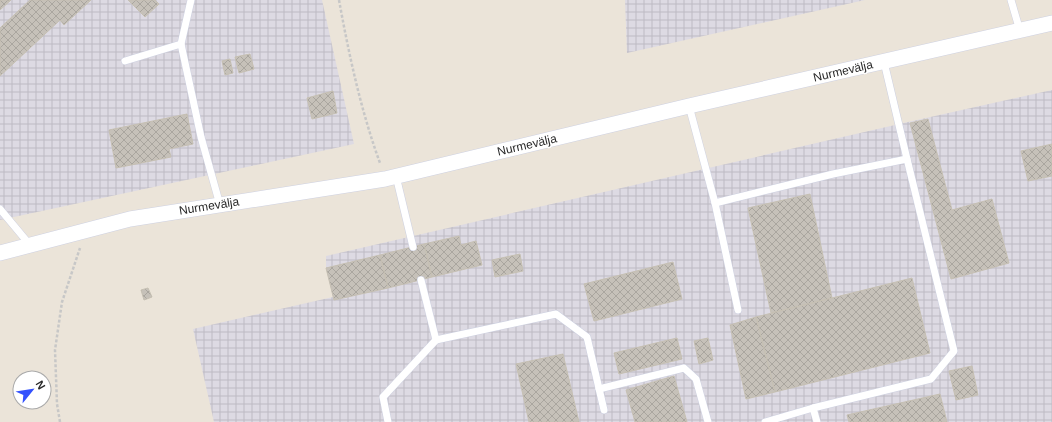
<svg xmlns="http://www.w3.org/2000/svg" width="1052" height="422" viewBox="0 0 1052 422" font-family="Arial,sans-serif">
<style>
.industrial{fill:url(#industrial-grid)}
.building{fill:url(#building-cross-hatch);stroke:#c6c0b3}
.lines{fill:none;stroke-linecap:round;stroke-linejoin:round}
.lane-casing{stroke:#ced1e1;stroke-width:8}
.street-casing{stroke:#ced1e1;stroke-width:16}
.path{stroke:#c7c7c7;stroke-width:2.5;stroke-dasharray:3 2;stroke-linecap:butt}
.lane{stroke:#fff;stroke-width:7}
.street{stroke:#fff;stroke-width:15}
.labels{text-anchor:middle;stroke-width:3;stroke-linejoin:round;paint-order:stroke}
.street-label{font-size:12px;fill:#282828;stroke:#fff}
</style>
<defs>
<pattern id="industrial-grid" width="8" height="8" patternUnits="userSpaceOnUse"><rect width="8" height="8" fill="#dddae3"/><path d="M0 4h8M4 0v8" fill="none" stroke="#bebbc3"/></pattern>
<pattern id="building-cross-hatch" width="8" height="8" patternUnits="userSpaceOnUse"><rect width="8" height="8" fill="#c6c1b9"/><path d="M0 0l8 8M0 8l8-8" fill="none" stroke="#aaa69f"/></pattern>
</defs>
<rect width="100%" height="100%" fill="#ebe4d9"/>
<g class="industrial">
<path d="M 0,0 L 322,0 L 354,144 L 0,220 Z"/>
<path d="M 625,0 L 865,0 L 627,53 Z"/>
<path d="M 1052,90 L 1052,422 L 214,422 L 193,329 L 333,297 L 326,268 L 326,256 L 908,122 Z"/>
</g>
<g class="building">
<path d="M 0,0 L 11,0 L 0,10 Z"/>
<path d="M 30,0 L 91,0 L 64,25 L 60,20 L 0,76 L 0,28 Z"/>
<path d="M 128,0 L 155,0 L 159,4 L 145,17 Z"/>
<path d="M 250,54 L 254,69 L 239,73 L 235,57 Z"/>
<path d="M 230,59 L 233,73 L 225,75 L 222,61 Z"/>
<path d="M 333,91 L 337,113 L 312,119 L 307,98 Z"/>
<path d="M 187,114 L 193,144 L 169,149 L 171,157 L 116,168 L 109,130 Z"/>
<path d="M 928,119 L 952,210 L 992,199 L 1009,263 L 951,279 L 910,123 Z"/>
<path d="M 1052,144 L 1052,176 L 1028,181 L 1021,151 Z"/>
<path d="M 810,194 L 832,298 L 771,313 L 748,208 Z"/>
<path d="M 459,236 L 461,245 L 476,241 L 482,265 L 432,277 L 424,244 Z"/>
<path d="M 424,244 L 432,277 L 388,288 L 380,255 Z"/>
<path d="M 520,254 L 523,271 L 495,277 L 492,260 Z"/>
<path d="M 380,255 L 388,288 L 334,300 L 326,268 Z"/>
<path d="M 673,262 L 682,299 L 594,321 L 584,284 Z"/>
<path d="M 912,278 L 930,353 L 775,392 L 756,317 Z"/>
<path d="M 148,288 L 152,297 L 144,300 L 141,290 Z"/>
<path d="M 756,317 L 775,392 L 746,399 L 730,325 Z"/>
<path d="M 677,338 L 682,359 L 619,374 L 614,353 Z"/>
<path d="M 708,338 L 713,360 L 699,364 L 694,341 Z"/>
<path d="M 563,354 L 579,422 L 529,422 L 516,364 Z"/>
<path d="M 972,366 L 978,395 L 956,400 L 949,371 Z"/>
<path d="M 674,376 L 687,422 L 635,422 L 626,390 Z"/>
<path d="M 940,394 L 947,422 L 849,422 L 847,415 Z"/>
</g>
<g class="lines">
<g class="lane-casing">
<g id="lane">
<path d="M 191,0 L 181,44 L 201,137 L 220,205"/>
<path d="M 1011,0 L 1020,31"/>
<path d="M 125,61 L 181,44"/>
<path d="M 689,106 L 715,203 L 738,310"/>
<path d="M 396,176 L 413,247"/>
<path d="M 715,203 L 833,174 L 907,159 L 884,62"/>
<path d="M 0,209 L 30,245"/>
<path d="M 436,340 L 556,314 L 587,337 L 604,410"/>
<path d="M 599,389 L 684,368 L 696,379 L 708,422"/>
<path d="M 388,422 L 383,397 L 436,340 L 421,280"/>
<path d="M 765,422 L 813,408"/>
<path d="M 817,422 L 813,408 L 931,379 L 954,351 L 907,159"/>
</g>
</g>
<g class="street-casing">
<path id="street" d="M 0,253 L 130,219 L 385,179 L 689,106 L 1052,23"/>
</g>
<g class="path">
<path d="M 339,0 C 349,55 361,111 380,163"/>
<path d="M 60,422 L 57,404 L 55,350 L 62,302 L 80,248"/>
</g>
<use href="#lane" class="lane"/>
<use href="#street" class="street"/>
</g>
<g class="labels">
<g class="street-label">
<text transform="translate(843 71) rotate(-13)" y="4">Nurmevälja</text>
<text transform="translate(527 145) rotate(-13)" y="4">Nurmevälja</text>
<text transform="translate(209 206) rotate(-9)" y="4">Nurmevälja</text>
</g>
</g>
<g transform="translate(32 390) rotate(60)"><circle r="19" fill="#ffffff" stroke="#a9a9a9"/>
<path d="M0-3L7 15L0 10L-7 15Z" fill="#3351fd"/>
<text y="-6" font-size="11" font-weight="bold" text-anchor="middle" fill="#282828">N</text>
</g>
</svg>
